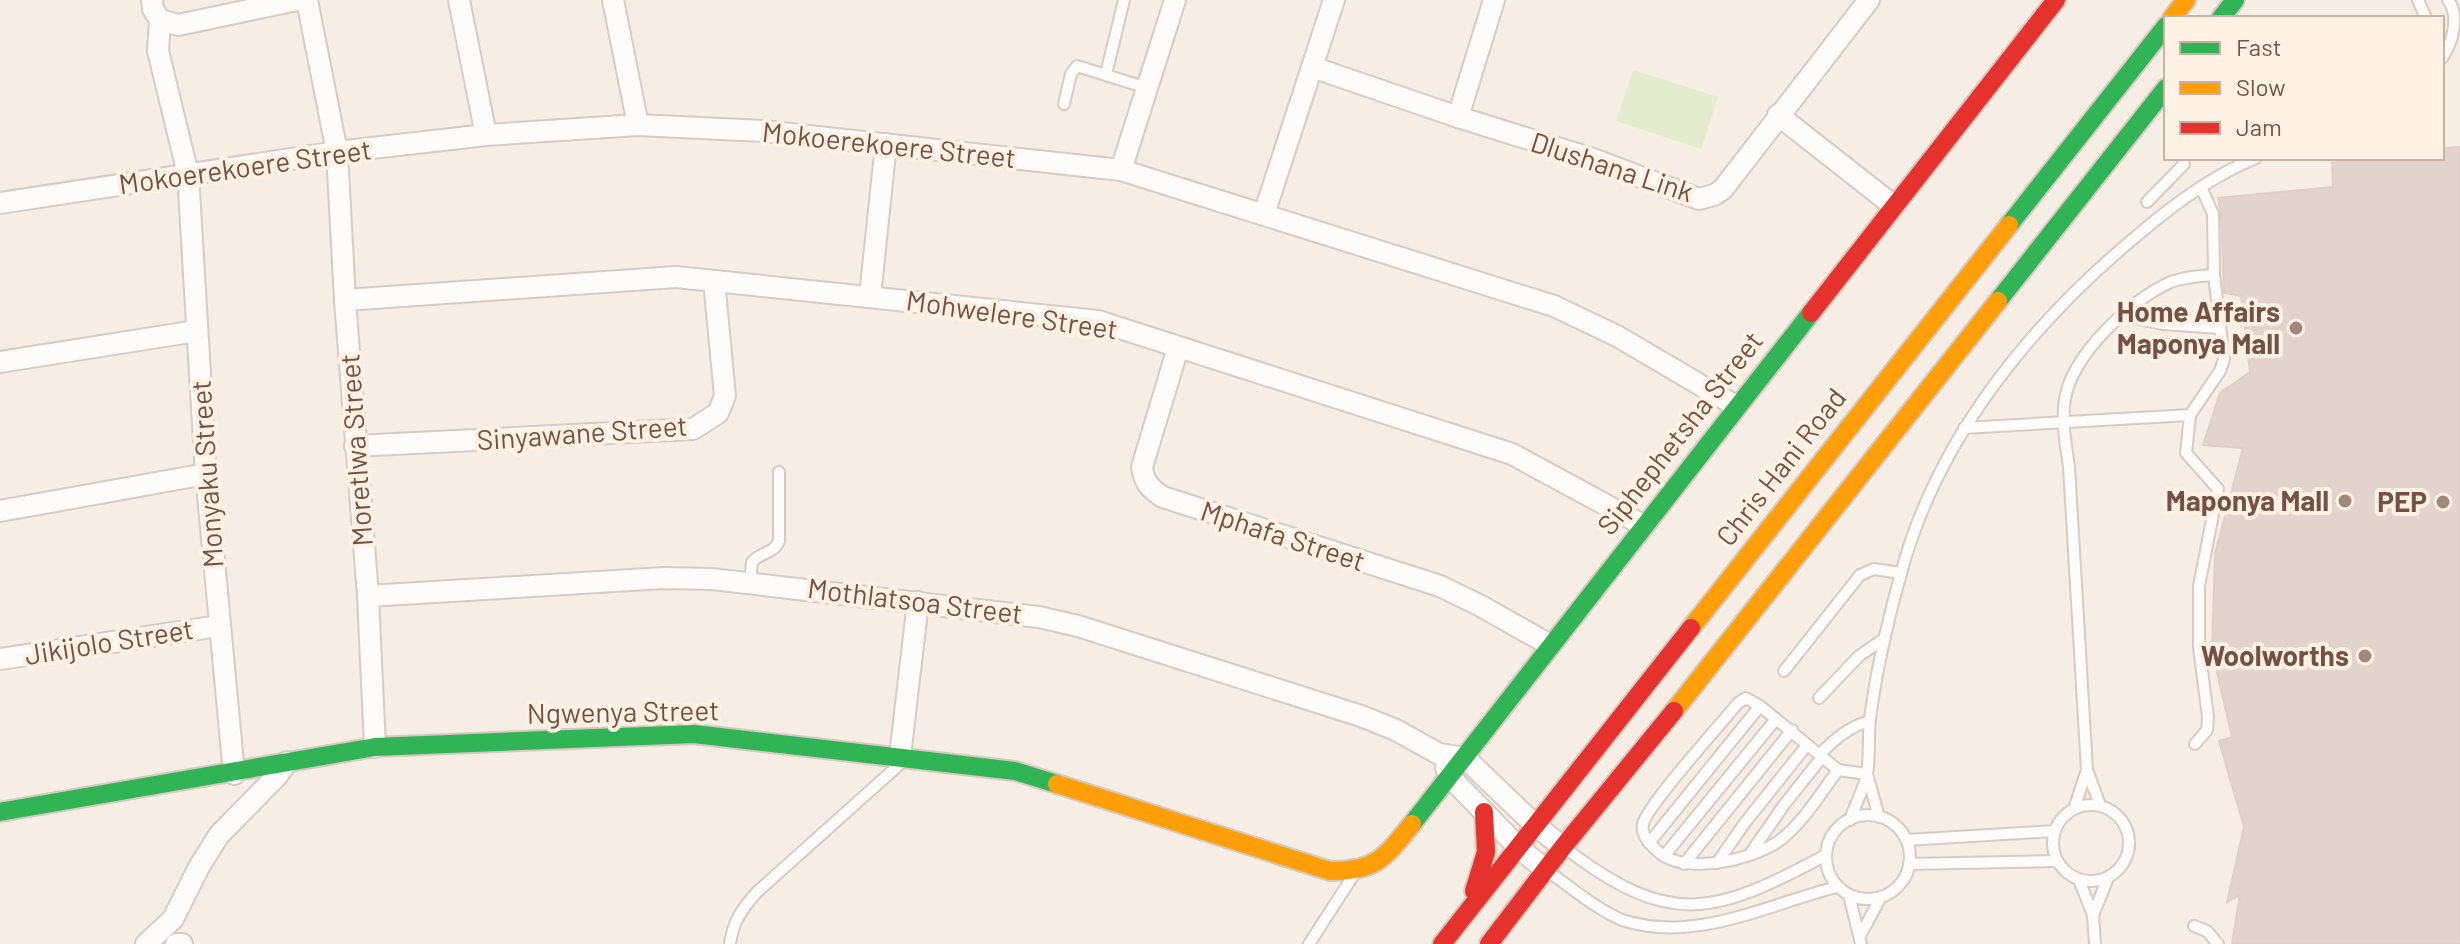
<svg xmlns="http://www.w3.org/2000/svg" width="2460" height="944" viewBox="0 0 2460 944" font-family="Barlow,sans-serif">
<style>
.green{fill:#e3eccd}
.building{fill:#e2d4cc;stroke:#dfcfc6;stroke-width:2}
.lines{fill:none;stroke-linecap:round;stroke-linejoin:round}
.lane-casing{stroke:#d7cac2;stroke-width:14}
.street-casing{stroke:#d7cac2;stroke-width:24}
.fast-casing{stroke:#d7c9c1;stroke-width:22}
.slow-casing{stroke:#d7c9c1;stroke-width:22}
.jam-casing{stroke:#d7c9c1;stroke-width:22}
.lane{stroke:#fefcfb;stroke-width:10}
.street{stroke:#fefcfb;stroke-width:20}
.fast{stroke:#30b455;stroke-width:18}
.slow{stroke:#ff9f0a;stroke-width:18}
.jam{stroke:#e5322d;stroke-width:18}
.poi-dot{fill:#a2887c;stroke:#fff2e4;stroke-width:3}
.labels{text-anchor:middle;stroke-width:8;stroke-linejoin:round;paint-order:stroke}
.street-label{font-size:28px;fill:#745144;stroke:#fff2e4}
.poi-label{font-size:28px;font-weight:bold;fill:#745144;stroke:#fff2e4;text-anchor:end}
</style>
<rect width="100%" height="100%" fill="#f6ede4"/>
<path class="green" d="M 1633,70 L 1718,97 L 1701,149 L 1616,121 Z"/>
<path class="building" d="M 2460,147 L 2460,944 L 2232,944 L 2240,895 L 2227,902 L 2244,827 L 2219,741 L 2232,737 L 2212,651 L 2215,554 L 2243,448 L 2203,445 L 2220,393 L 2250,372 L 2241,296 L 2224,293 L 2221,214 L 2218,198 L 2333,187 L 2332,158 L 2442,158 L 2442,148 Z"/>
<g class="lines">
<g class="lane-casing">
<g id="lane">
<path d="M 2418,0 L 2426,18"/>
<path d="M 2442,58 C 2453,42 2460,16 2448,0"/>
<path d="M 1106,74 L 1124,0"/>
<path d="M 1064,104 L 1071,74 L 1077,66 L 1147,88"/>
<path d="M 2147,202 L 2184,164"/>
<path d="M 2123,316 L 2163,324 L 2219,328"/>
<path d="M 1964,428 L 2190,415"/>
<path d="M 750,582 L 752,562 C 760,552 774,554 779,541 L 779,472"/>
<path d="M 1784,671 L 1860,575 L 1874,569 L 1901,573"/>
<path d="M 1819,698 L 1859,656 L 1885,638"/>
<path d="M 2195,744 L 2207,730 L 2208,717 L 2199,648 L 2199,586 L 2218,489 L 2186,453 L 2190,415 L 2220,371 L 2224,359 L 2214,275 L 2213,214 L 2201,187"/>
<path d="M 1819,755 C 1835,739 1848,727 1870,721"/>
<path d="M 1838,770 C 1820,794 1803,823 1779,841 C 1752,860 1689,874 1661,854 C 1653,847 1640,836 1643,824 C 1647,805 1722,723 1738,703 L 1746,698 L 1760,706 L 1838,770 L 1867,774"/>
<path d="M 1867,774 L 1879,817"/>
<circle cx="2091" cy="843" r="38"/>
<path d="M 2100,805 L 2087,770 L 2069,467 C 2066,444 2061,422 2065,399 C 2072,355 2131,299 2171,282 C 2185,277 2198,276 2214,275"/>
<path d="M 2074,809 L 2087,770"/>
<circle cx="1868" cy="857" r="42"/>
<path d="M 1850,820 C 1855,805 1864,789 1867,774 C 1870,756 1868,737 1870,719 C 1876,671 1887,624 1900,577 C 1936,439 2031,323 2139,234 C 2174,204 2213,175 2256,158"/>
<path d="M 1906,840 L 2055,831"/>
<path d="M 1649,843 L 1760,706"/>
<path d="M 1565,848 C 1671,929 1714,915 1826,855"/>
<path d="M 1750,854 L 1784,805 L 1822,757"/>
<path d="M 1664,856 L 1776,719"/>
<path d="M 1717,863 L 1744,824 L 1807,745"/>
<path d="M 1684,864 L 1792,730"/>
<path d="M 1909,864 L 2057,861"/>
<path d="M 1549,872 C 1572,888 1596,909 1622,920 C 1695,944 1768,904 1837,887"/>
<path d="M 2079,880 L 2093,915 L 2095,944"/>
<path d="M 1849,895 L 1861,944"/>
<path d="M 2093,915 L 2108,878"/>
<path d="M 2194,926 L 2207,931 L 2218,944"/>
<path d="M 1860,936 L 1881,897"/>
<path d="M 730,944 C 733,921 742,909 757,892 L 900,764"/>
<path d="M 1309,944 L 1353,876"/>
</g>
</g>
<g class="street-casing">
<g id="street">
<path d="M 152,0 L 153,9 L 160,20 L 178,25 L 297,0"/>
<path d="M 307,0 L 337,152 L 345,300 L 368,596 L 375,747"/>
<path d="M 459,0 L 486,135"/>
<path d="M 613,0 L 638,125"/>
<path d="M 160,20 L 158,51 L 188,174 L 206,474 L 234,774"/>
<path d="M 1312,67 L 1458,117 L 1593,159 L 1699,199 L 1714,195 L 1723,189 L 1869,0"/>
<path d="M 1778,115 L 1894,206"/>
<path d="M 1458,117 L 1494,0"/>
<path d="M 1121,170 L 1175,0"/>
<path d="M 0,203 L 337,152 L 486,135 L 638,125 L 763,131 L 1121,170 L 1554,306 L 1617,336 L 1736,406"/>
<path d="M 1264,214 L 1334,0"/>
<path d="M 870,296 L 886,144"/>
<path d="M 345,300 L 676,277 L 1098,321 L 1512,454 L 1643,525"/>
<path d="M 1178,348 L 1142,467 C 1144,482 1150,489 1163,497 L 1440,586 L 1481,606 L 1550,645"/>
<path d="M 0,362 L 196,331"/>
<path d="M 355,446 L 693,429 L 718,413 L 725,396 L 714,281"/>
<path d="M 0,511 L 206,474"/>
<path d="M 368,596 L 664,578 L 712,579 L 1039,617 L 1078,626 L 1361,716 L 1396,730 L 1439,754 L 1465,758 L 1536,826 L 1563,847"/>
<path d="M 0,659 L 219,626"/>
<path d="M 900,756 L 918,602"/>
<path d="M 1446,768 L 1450,777 L 1519,848 L 1547,871"/>
<path d="M 146,944 L 173,919 L 199,867 L 219,835 L 277,776 L 287,762"/>
<path d="M 176,944 L 182,944"/>
</g>
</g>
<g class="fast-casing">
<g id="fast">
<path d="M 2221,18 L 2235,0"/>
<path d="M 2009,225 L 2166,26"/>
<path d="M 1998,301 L 2166,88"/>
<path d="M 0,812 L 375,747 L 694,734 L 1015,771 L 1057,784"/>
<path d="M 1412,824 L 1811,313"/>
</g>
</g>
<g class="slow-casing">
<g id="slow">
<path d="M 2172,18 L 2186,0"/>
<path d="M 1691,628 L 2009,225"/>
<path d="M 1674,711 L 1998,301"/>
<path d="M 1057,784 L 1330,871 C 1377,871 1384,858 1412,824"/>
</g>
</g>
<g class="jam-casing">
<g id="jam">
<path d="M 1811,313 L 2056,0"/>
<path d="M 1474,891 L 1486,852 L 1484,812"/>
<path d="M 1442,944 L 1691,628"/>
<path d="M 1489,944 L 1563,847 L 1674,711"/>
</g>
</g>
<use href="#lane" class="lane"/>
<use href="#street" class="street"/>
<use href="#fast" class="fast"/>
<use href="#slow" class="slow"/>
<use href="#jam" class="jam"/>
</g>
<g class="poi-dot">
<circle cx="2296" cy="328" r="8"/>
<circle cx="2345" cy="501" r="8"/>
<circle cx="2443" cy="502" r="8"/>
<circle cx="2365" cy="656" r="8"/>
</g>
<g class="labels">
<g class="street-label">
<text transform="translate(889 145) rotate(6)" y="10">Mokoerekoere Street</text>
<text transform="translate(245 167) rotate(-8)" y="10">Mokoerekoere Street</text>
<text transform="translate(1612 167) rotate(18)" y="10">Dlushana Link</text>
<text transform="translate(1012 315) rotate(8)" y="10">Mohwelere Street</text>
<text transform="translate(582 433) rotate(-4)" y="10">Sinyawane Street</text>
<text transform="translate(1680 433) rotate(-52)" y="10">Siphephetsha Street</text>
<text transform="translate(356 450) rotate(-94)" y="10">Moretlwa Street</text>
<text transform="translate(1781 467) rotate(-52)" y="10">Chris Hani Road</text>
<text transform="translate(207 474) rotate(-94)" y="10">Monyaku Street</text>
<text transform="translate(1283 536) rotate(18)" y="10">Mphafa Street</text>
<text transform="translate(915 601) rotate(7)" y="10">Mothlatsoa Street</text>
<text transform="translate(109 642) rotate(-9)" y="10">Jikijolo Street</text>
<text transform="translate(623 712) rotate(-1)" y="10">Ngwenya Street</text>
</g>
<g class="poi-label">
<text x="2280" y="322">Home Affairs<tspan x="2280" dy="32">Maponya Mall</tspan></text>
<text x="2329" y="511">Maponya Mall</text>
<text x="2427" y="512">PEP</text>
<text x="2349" y="666">Woolworths</text>
</g>
</g>
<rect x="2164" y="16" width="280" height="144" fill="#fff2e4" stroke="#c7b2a4" stroke-width="2"/>
<rect x="2180" y="42" width="40" height="12" fill="#30b455" stroke="#c7b2a4" stroke-width="2"/>
<text x="2236" y="56" font-size="24" fill="#745144">Fast</text>
<rect x="2180" y="82" width="40" height="12" fill="#ff9f0a" stroke="#c7b2a4" stroke-width="2"/>
<text x="2236" y="96" font-size="24" fill="#745144">Slow</text>
<rect x="2180" y="122" width="40" height="12" fill="#e5322d" stroke="#c7b2a4" stroke-width="2"/>
<text x="2236" y="136" font-size="24" fill="#745144">Jam</text>
</svg>
